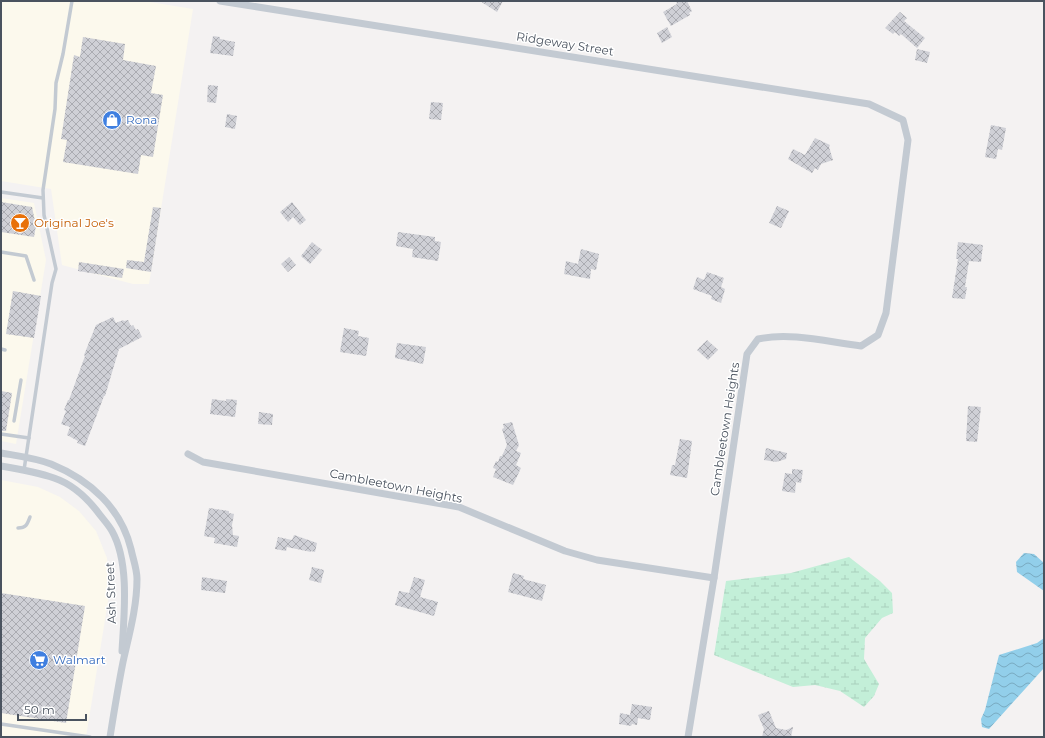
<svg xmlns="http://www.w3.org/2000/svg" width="1045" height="738" viewBox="0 0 1045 738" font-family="Montserrat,sans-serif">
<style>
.commercial{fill:#fcf9ed}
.wetland{fill:url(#wetland-marsh)}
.water{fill:url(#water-waves)}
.building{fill:url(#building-cross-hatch)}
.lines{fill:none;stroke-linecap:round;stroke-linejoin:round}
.service{stroke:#c3cad2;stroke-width:3.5}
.minor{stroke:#c3cad2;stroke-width:7}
.labels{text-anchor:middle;stroke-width:3;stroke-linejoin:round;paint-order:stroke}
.street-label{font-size:12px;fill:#4a535f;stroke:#fff}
.shop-label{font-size:12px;fill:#366cbe;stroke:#fff;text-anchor:start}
.food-label{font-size:12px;fill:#c56008;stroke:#fff;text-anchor:start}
</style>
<defs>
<pattern id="wetland-marsh" width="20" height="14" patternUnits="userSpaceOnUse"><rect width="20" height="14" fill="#c3efd8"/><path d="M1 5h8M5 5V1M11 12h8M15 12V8" fill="none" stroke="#a9cfbc"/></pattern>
<pattern id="water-waves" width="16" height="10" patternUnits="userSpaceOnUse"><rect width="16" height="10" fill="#92cfea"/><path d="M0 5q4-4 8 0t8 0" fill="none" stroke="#79abc1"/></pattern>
<pattern id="building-cross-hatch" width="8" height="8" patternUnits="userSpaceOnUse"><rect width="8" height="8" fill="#cfd0d6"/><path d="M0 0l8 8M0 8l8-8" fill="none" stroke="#aaabb1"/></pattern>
</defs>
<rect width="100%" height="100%" fill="#f4f2f2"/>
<g class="commercial">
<path d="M 1,1 L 144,1 L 193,9 L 149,284 L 133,284 L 62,265 L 51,189 L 1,181 Z"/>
<path d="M 1,198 L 34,203 L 46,260 L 16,444 L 1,441 Z"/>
<path d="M 1,480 L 38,487 L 60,497 L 79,511 L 96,531 L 107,558 L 110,589 L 86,737 L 1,737 Z"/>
</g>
<path class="wetland" d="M 849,557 L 880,581 L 892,593 L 893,613 L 882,618 L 865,638 L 864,659 L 879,684 L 874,696 L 864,707 L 840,691 L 815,685 L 793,687 L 714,655 L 726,581 L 791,573 Z"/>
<g class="water">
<path d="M 1024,553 L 1034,554 L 1044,563 L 1044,591 L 1017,572 L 1016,562 Z"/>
<path d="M 1044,638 L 1044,668 L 989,729 L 982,727 L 981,719 L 985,710 L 999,655 L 1037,643 Z"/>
</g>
<g class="building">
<path d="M 480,1 L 503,1 L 497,12 Z"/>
<path d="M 676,1 L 687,1 L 692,11 L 689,13 L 690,15 L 671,26 L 663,12 L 677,4 Z"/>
<path d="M 900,12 L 907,18 L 904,21 L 925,38 L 917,48 L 901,34 L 899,36 L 895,32 L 893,34 L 885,28 Z"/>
<path d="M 667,27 L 672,37 L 662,43 L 657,33 Z"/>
<path d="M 213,36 L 220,37 L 220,39 L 235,42 L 233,56 L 210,53 Z"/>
<path d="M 83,37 L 125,44 L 123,60 L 156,66 L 151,93 L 163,95 L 153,157 L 141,155 L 138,174 L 63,162 L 67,140 L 61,139 L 74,55 L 80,57 Z"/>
<path d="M 917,49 L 930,52 L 927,63 L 915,60 Z"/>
<path d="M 208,85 L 218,86 L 216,103 L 207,102 Z"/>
<path d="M 431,102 L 443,103 L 441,120 L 429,119 Z"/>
<path d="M 227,114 L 237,116 L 235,129 L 225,127 Z"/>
<path d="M 991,125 L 1006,128 L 1002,150 L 998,149 L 996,159 L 985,157 Z"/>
<path d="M 815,138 L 830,145 L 829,147 L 833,160 L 821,164 L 818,170 L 815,168 L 812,173 L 788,159 L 793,149 L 805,155 Z"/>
<path d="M 1,202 L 32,207 L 36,226 L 34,237 L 1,232 Z"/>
<path d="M 292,202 L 306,220 L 300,225 L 293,217 L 288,222 L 280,212 Z"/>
<path d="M 777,206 L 789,211 L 781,228 L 769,223 Z"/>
<path d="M 153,207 L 161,208 L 151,272 L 126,268 L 127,260 L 144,262 Z"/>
<path d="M 398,232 L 435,237 L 435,241 L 441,242 L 438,261 L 412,257 L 413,249 L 396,246 Z"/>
<path d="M 312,242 L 322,250 L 310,264 L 301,256 Z"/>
<path d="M 958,242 L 983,245 L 981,262 L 969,261 L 965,287 L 967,287 L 965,299 L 952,298 L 958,259 L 956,259 Z"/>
<path d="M 581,249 L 599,254 L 596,270 L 591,269 L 590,279 L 564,274 L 566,261 L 578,264 Z"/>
<path d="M 289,257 L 296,265 L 288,272 L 281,264 Z"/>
<path d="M 79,262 L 124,269 L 122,278 L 78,271 Z"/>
<path d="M 707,272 L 724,278 L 721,287 L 725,289 L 721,303 L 711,299 L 712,296 L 693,289 L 697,277 L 704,280 Z"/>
<path d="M 13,291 L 41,296 L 34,338 L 6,334 Z"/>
<path d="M 113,317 L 116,323 L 123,320 L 124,321 L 128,320 L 131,326 L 133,325 L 136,330 L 138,329 L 142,337 L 119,349 L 105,396 L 104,396 L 85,446 L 77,443 L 78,441 L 67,435 L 70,427 L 61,424 L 66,411 L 64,410 L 68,400 L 69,400 L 85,356 L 84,355 L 96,325 Z"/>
<path d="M 344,328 L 359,331 L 358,336 L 369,338 L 366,356 L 340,352 Z"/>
<path d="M 707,340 L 718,350 L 708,360 L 697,350 Z"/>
<path d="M 397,343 L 426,347 L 423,364 L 395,358 Z"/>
<path d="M 1,391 L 12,393 L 6,431 L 1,431 Z"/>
<path d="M 212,399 L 226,401 L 226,399 L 237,400 L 235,417 L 210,414 Z"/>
<path d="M 968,406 L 981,407 L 977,442 L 966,441 Z"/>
<path d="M 259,412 L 273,414 L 272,425 L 258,424 Z"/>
<path d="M 512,422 L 519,445 L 516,451 L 521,453 L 516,465 L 521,468 L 513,485 L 493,477 L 496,469 L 493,468 L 496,461 L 498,462 L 500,456 L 502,456 L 507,445 L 502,429 L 504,428 L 503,424 Z"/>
<path d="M 680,439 L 692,441 L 687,478 L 670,475 L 672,465 L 675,465 Z"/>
<path d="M 766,448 L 787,453 L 786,459 L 776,462 L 764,460 Z"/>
<path d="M 792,469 L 803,470 L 801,483 L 796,482 L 795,493 L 782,491 L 785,473 L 792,474 Z"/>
<path d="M 209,508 L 229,511 L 229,513 L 234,514 L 232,525 L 233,535 L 239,536 L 237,547 L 214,543 L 215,538 L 204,536 Z"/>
<path d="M 294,535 L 317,543 L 315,552 L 311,551 L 311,552 L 287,547 L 286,551 L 275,549 L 278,537 L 292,540 Z"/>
<path d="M 312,567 L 324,570 L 321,583 L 309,580 Z"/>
<path d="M 513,573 L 524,576 L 523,579 L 546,585 L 542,601 L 508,592 Z"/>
<path d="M 202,577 L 227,581 L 225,593 L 201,590 Z"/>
<path d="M 414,577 L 425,580 L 420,597 L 438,602 L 434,616 L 395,605 L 399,591 L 409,593 Z"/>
<path d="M 1,593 L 85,606 L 66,723 L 1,713 Z"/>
<path d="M 632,704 L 652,707 L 650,720 L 638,718 L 637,725 L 632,724 L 631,726 L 619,724 L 620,713 L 630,715 Z"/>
<path d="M 769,711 L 776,728 L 786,730 L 793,727 L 791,737 L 762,737 L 764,729 L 758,715 Z"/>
</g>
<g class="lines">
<g class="service">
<path d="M 1,192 L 43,198"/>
<path d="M 1,252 L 26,256 L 34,280"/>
<path d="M 1,349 L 5,350"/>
<path d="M 14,421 L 21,380"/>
<path d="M 1,434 L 29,438"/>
<path d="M 24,470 L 52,283 L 56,269 L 44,215 L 43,190 L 55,109 L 56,83 L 63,54 L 72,1"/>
<path d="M 18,528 C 26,528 27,525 30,517"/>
<path d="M 1,724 L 90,737"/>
</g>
<g class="minor">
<path d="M 220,1 L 869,104 L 903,120 L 908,140 L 886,313 L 878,335 L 861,346 C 828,342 791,332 758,339 L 747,354 L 714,578"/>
<path d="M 1,453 C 18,456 35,458 51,464 C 90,480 121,508 131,549 C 133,559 137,569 137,579 C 137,607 129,635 123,662 C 118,687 114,712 110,737"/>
<path d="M 188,454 L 203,462 L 459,507 L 565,551 L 597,560 L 714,578 L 688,737"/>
<path d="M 1,466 C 19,469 37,472 54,478 C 72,484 86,497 97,511 C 102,518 108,524 112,531 C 130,563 124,615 122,651"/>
</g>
</g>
<defs>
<g id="shop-disc" transform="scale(1)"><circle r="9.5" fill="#3f7fe0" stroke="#fff"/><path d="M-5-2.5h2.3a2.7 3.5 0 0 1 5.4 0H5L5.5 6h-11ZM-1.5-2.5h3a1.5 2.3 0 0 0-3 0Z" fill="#fff"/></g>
<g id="bar-disc" transform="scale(1)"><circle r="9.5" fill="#e8710a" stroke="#fff"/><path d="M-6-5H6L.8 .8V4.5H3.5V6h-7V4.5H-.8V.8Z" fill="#fff"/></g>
<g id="supermarket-disc" transform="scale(1)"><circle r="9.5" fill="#3f7fe0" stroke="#fff"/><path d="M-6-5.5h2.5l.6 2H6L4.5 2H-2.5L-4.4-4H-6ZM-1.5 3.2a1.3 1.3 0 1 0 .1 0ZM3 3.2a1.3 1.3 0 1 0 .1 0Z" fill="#fff"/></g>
</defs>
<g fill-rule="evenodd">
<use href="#shop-disc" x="112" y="120"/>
<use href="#bar-disc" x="20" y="223"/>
<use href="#supermarket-disc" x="39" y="660"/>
</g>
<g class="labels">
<g class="street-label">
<text transform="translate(565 44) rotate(9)" y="4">Ridgeway Street</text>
<text transform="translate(725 429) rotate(-81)" y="4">Cambleetown Heights</text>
<text transform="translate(396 486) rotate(11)" y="4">Cambleetown Heights</text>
<text transform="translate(111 593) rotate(-92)" y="4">Ash Street</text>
</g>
<g class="shop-label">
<text x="126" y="124">Rona</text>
<text x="53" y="664">Walmart</text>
</g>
<g class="food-label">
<text x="34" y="227">Original Joe's</text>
</g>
</g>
<rect width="1045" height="738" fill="none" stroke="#4a535f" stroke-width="4"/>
<path d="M18 714v6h68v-6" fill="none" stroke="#4a535f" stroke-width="2"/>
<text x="24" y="714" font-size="12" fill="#4a535f" stroke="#ffffff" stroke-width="3" paint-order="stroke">50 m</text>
</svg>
